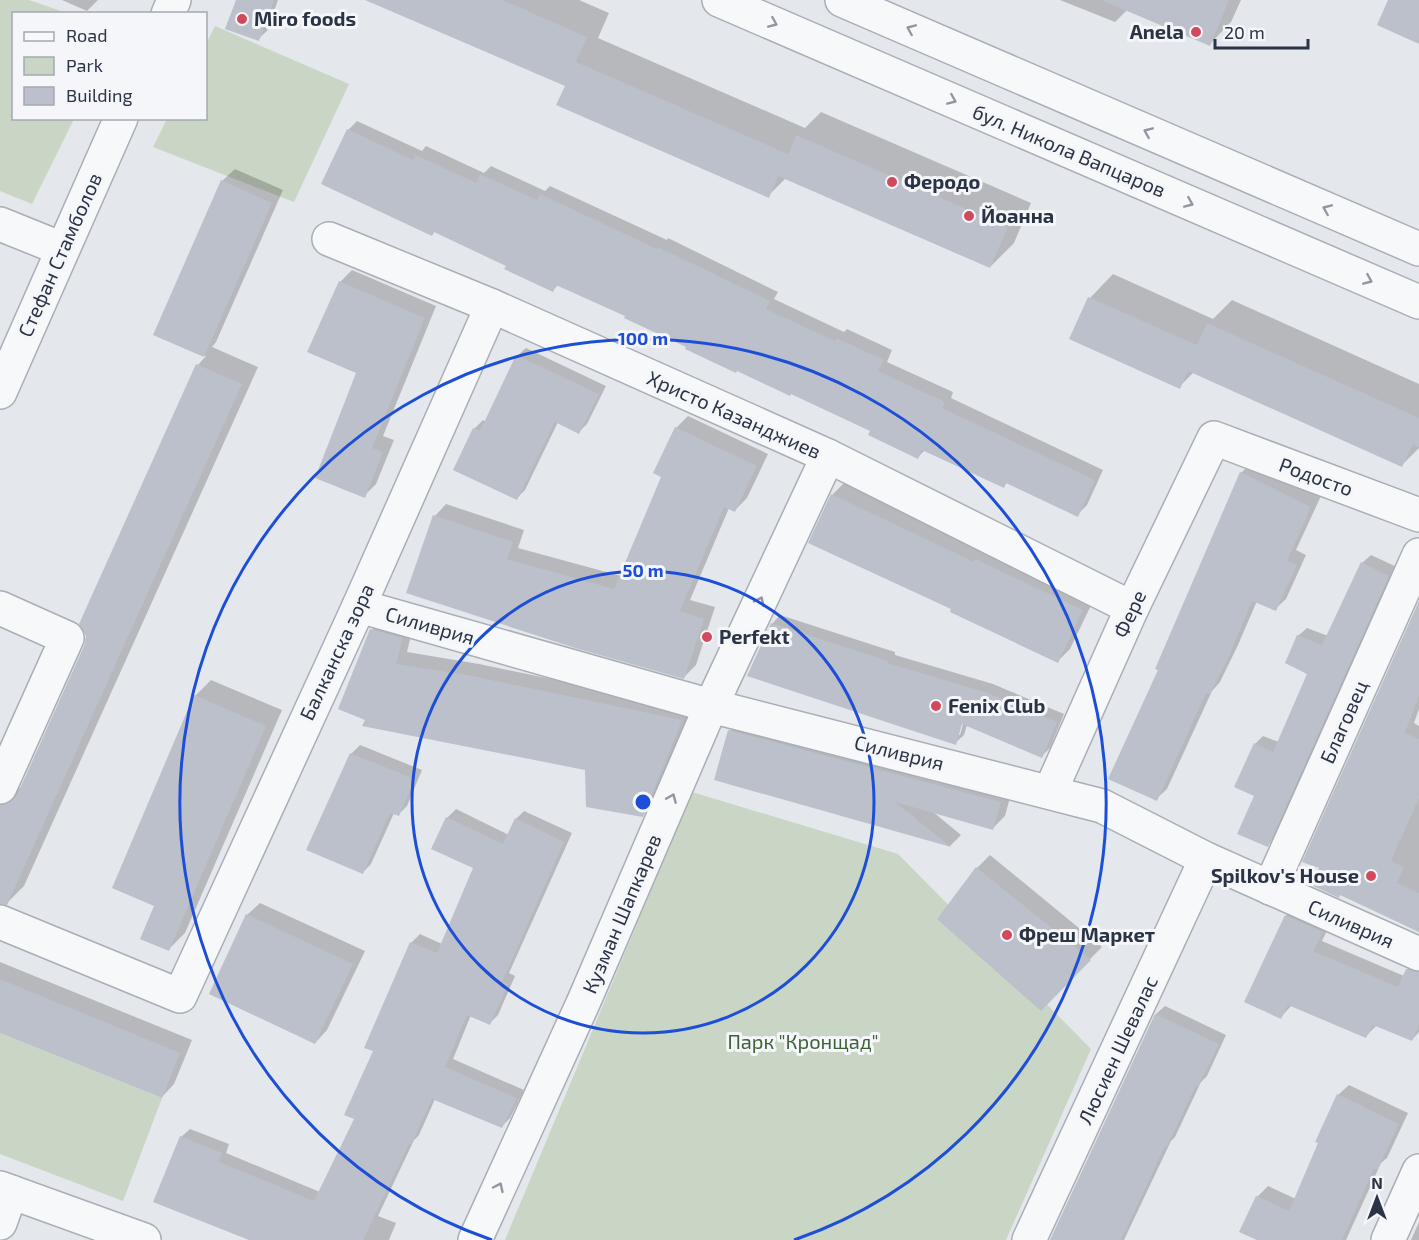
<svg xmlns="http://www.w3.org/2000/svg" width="1419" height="1240" viewBox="0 0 1419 1240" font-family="'Exo 2',sans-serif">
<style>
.green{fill:#c9d6c5}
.shadow{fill:#0003;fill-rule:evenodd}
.building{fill:#bbc0ca}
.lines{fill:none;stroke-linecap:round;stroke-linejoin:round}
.minor-casing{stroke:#a9aeb7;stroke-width:36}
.minor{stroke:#f7f8fa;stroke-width:33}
.oneway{stroke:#9196a0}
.ring{fill:none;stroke:#1d4ed8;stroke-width:3}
.poi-dot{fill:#d1495b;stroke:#f4f6f9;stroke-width:2}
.labels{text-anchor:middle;stroke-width:6;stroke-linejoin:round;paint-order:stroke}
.poi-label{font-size:20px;font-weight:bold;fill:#2b3445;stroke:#f4f6f9;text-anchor:start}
.street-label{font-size:20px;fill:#2b3445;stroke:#f4f6f9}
.park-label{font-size:20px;fill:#3f6138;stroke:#f4f6f9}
.centre{fill:#1d4ed8;stroke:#f4f6f9;stroke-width:3}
.ring-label{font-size:18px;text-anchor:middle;font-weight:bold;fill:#1d4ed8;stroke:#f4f6f9;stroke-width:6;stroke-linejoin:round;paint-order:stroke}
</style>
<rect width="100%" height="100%" fill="#e4e7ec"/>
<g class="green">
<path d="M 0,0 L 29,0 L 67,13 L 14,14 L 14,118 L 74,119 L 32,204 L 0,191 Z"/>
<path d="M 215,26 L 349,84 L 294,202 L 153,147 L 167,119 L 206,118 L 206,44 Z"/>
<path d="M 692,792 L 898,854 L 1091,1049 L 1006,1240 L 505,1240 Z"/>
<path d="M 0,1033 L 162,1098 L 123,1201 L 0,1154 Z"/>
</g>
<g class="shadow">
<path d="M 62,0 L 98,0 L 87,11 Z"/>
<path d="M 239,0 L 278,0 L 267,31 L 258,39 Z"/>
<path d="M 369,0 L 579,0 L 609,13 L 598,38 L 805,128 L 821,112 L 1031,203 L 1014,243 L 990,267 L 786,178 L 768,196 L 567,86 Z"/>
<path d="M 1060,0 L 1241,0 L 1231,22 L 1210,44 L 1127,10 L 1115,22 Z"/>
<path d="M 357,121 L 422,151 L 426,146 L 484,173 L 491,166 L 545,191 L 550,186 L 667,240 L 668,238 L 778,292 L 774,299 L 844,332 L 847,329 L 892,350 L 887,362 L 953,392 L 951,398 L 1103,470 L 1087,505 L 1077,515 L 1008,482 L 1003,487 L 925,450 L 918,457 L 872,430 L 559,284 L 553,290 L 508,266 L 435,231 L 432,235 L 348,130 Z"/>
<path d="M 235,169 L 283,190 L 216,342 L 212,347 L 258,367 L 24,886 L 7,903 L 0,902 L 0,805 L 16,789 L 22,788 L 86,646 L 198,365 L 206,356 L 155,334 L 222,181 Z"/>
<path d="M 352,270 L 436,306 L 383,436 L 394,440 L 376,484 L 364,496 L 357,372 L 340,282 Z"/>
<path d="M 1113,274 L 1213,319 L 1232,300 L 1419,384 L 1419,448 L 1402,465 L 1194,372 L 1179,387 L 1090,298 Z"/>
<path d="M 526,348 L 606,386 L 587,424 L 579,432 L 558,422 L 525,490 L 517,498 L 474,429 L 483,420 L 486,422 L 517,356 Z"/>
<path d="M 688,416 L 768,454 L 747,498 L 735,510 L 729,508 L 690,600 L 715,607 L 696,665 L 684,677 L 435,516 L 446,504 L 524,530 L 518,548 L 621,576 L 663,477 L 676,428 Z"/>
<path d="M 1251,463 L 1321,496 L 1296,550 L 1306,555 L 1286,599 L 1275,609 L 1257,601 L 1238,645 L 1220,682 L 1212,691 L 1167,789 L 1156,799 L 1160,670 L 1241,473 Z"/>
<path d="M 845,482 L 1095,597 L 1070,649 L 1058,661 L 953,609 L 832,495 Z"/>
<path d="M 1371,555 L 1397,567 L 1276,837 L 1268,845 L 1256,795 L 1255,744 L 1263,736 L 1279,742 L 1309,673 L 1298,636 L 1307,628 L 1328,636 L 1362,563 Z"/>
<path d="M 1419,607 L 1419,709 L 1414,723 L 1419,726 L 1419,932 L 1341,893 Z"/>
<path d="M 780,615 L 895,652 L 895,655 L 993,684 L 1064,714 L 1050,748 L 1042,756 L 967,725 L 964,735 L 955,743 L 772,624 ZM 963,717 L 965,717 L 960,735 L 957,735 Z"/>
<path d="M 383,618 L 413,627 L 407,652 L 479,664 L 692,708 L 654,803 L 642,815 L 587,769 L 367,719 L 372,630 Z"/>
<path d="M 211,680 L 282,710 L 185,933 L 169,949 L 156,905 L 195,696 Z"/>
<path d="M 742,719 L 1012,790 L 1005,816 L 993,828 L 932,811 L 961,835 L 950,846 L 716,779 L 730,731 Z"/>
<path d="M 360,745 L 422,770 L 407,806 L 399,814 L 394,813 L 371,864 L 362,873 L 351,754 Z"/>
<path d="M 456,809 L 509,835 L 516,819 L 524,811 L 572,833 L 509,973 L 515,976 L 498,1015 L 490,1023 L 471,1015 L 453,1059 L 524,1090 L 510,1118 L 502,1126 L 435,1099 L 419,1135 L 414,1140 L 378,1216 L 396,1223 L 389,1240 L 274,1240 L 181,1137 L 190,1129 L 229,1144 L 226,1153 L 320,1192 L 356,1118 L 375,1051 L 366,1047 L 412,942 L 420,934 L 442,944 L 475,867 L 433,848 L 447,818 Z"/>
<path d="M 990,855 L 1102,947 L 1041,1009 L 977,868 Z"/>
<path d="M 260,903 L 365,951 L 327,1030 L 315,1043 L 247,915 Z"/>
<path d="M 1296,906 L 1331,922 L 1322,941 L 1404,976 L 1407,970 L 1417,960 L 1419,961 L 1419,1032 L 1412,1040 L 1377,1025 L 1366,1036 L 1292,1005 L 1281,1017 L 1286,916 Z"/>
<path d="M 0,962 L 192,1040 L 174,1084 L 162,1097 L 0,1031 Z"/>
<path d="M 1165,1006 L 1226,1035 L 1207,1076 L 1201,1082 L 1175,1137 L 1171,1141 L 1124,1240 L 1052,1240 L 1156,1014 Z"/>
<path d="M 1349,1085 L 1408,1113 L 1387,1158 L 1381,1163 L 1346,1240 L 1260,1240 L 1257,1197 L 1268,1186 L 1296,1199 L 1338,1095 Z"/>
<path d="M 1419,1222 L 1419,1240 L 1411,1240 Z"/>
</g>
<g class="building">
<path d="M 236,0 L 274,0 L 259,41 L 225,29 Z"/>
<path d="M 365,0 L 502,0 L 587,37 L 576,62 L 788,154 L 796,135 L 1008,227 L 990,268 L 778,176 L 769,198 L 556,105 L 565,86 Z"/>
<path d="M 1101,0 L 1229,0 L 1210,46 Z"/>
<path d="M 1388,0 L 1419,0 L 1419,44 L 1377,25 Z"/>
<path d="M 347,129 L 413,160 L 416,155 L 476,183 L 480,174 L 537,200 L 540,194 L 657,249 L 658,247 L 770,301 L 766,309 L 835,341 L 836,338 L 884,360 L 878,371 L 945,402 L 942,408 L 1095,480 L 1078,517 L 1006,483 L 1004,488 L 922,450 L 918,459 L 868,435 L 870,431 L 791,394 L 790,396 L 737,371 L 736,373 L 685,349 L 686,347 L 624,318 L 625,316 L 556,285 L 553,292 L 504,269 L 506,266 L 434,232 L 432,236 L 321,184 Z"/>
<path d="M 221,180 L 272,203 L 204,357 L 153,335 Z"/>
<path d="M 339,281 L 425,318 L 372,448 L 383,452 L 365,498 L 315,478 L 356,373 L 307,352 Z"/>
<path d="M 1088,297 L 1197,345 L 1207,323 L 1419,418 L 1419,447 L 1413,444 L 1402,467 L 1188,371 L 1180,389 L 1069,339 Z"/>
<path d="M 516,355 L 599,394 L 579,434 L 555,422 L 517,500 L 453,470 L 473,428 L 480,431 Z"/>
<path d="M 196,364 L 242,384 L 7,905 L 0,904 L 0,805 L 10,802 L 17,795 L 84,646 L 86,636 L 79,624 Z"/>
<path d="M 675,427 L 757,466 L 735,512 L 724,507 L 680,611 L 704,619 L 684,679 L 575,648 L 406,593 L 433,515 L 513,542 L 507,559 L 614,589 L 661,477 L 653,473 Z"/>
<path d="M 1240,472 L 1311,507 L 1287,561 L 1297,565 L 1276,611 L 1252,601 L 1229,656 L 1210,694 L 1206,693 L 1157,801 L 1108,779 L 1158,670 L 1155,669 Z"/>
<path d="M 831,494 L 974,562 L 975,559 L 1083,610 L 1058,663 L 950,612 L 951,609 L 808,543 Z"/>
<path d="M 1361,562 L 1389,576 L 1268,847 L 1237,834 L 1254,796 L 1234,787 L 1254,743 L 1273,752 L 1307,674 L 1285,663 L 1297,635 L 1322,645 Z"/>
<path d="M 1419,601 L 1419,696 L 1405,733 L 1419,739 L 1419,798 L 1391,861 L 1404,867 L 1397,883 L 1419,893 L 1419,932 L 1340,895 L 1339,898 L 1311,885 L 1319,868 L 1302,862 Z"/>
<path d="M 771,623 L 888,661 L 887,663 L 985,692 L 1057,722 L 1042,758 L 962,724 L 956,745 L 747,676 Z"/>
<path d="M 370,629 L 403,638 L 396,664 L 467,675 L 682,720 L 643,817 L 586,807 L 585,770 L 362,726 L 365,720 L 338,709 Z"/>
<path d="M 194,695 L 266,726 L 169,951 L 140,939 L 154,906 L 112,888 Z"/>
<path d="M 728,730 L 1001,802 L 993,830 L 895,802 L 951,847 L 714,780 Z"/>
<path d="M 350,753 L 415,779 L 399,816 L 390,813 L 363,874 L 306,850 Z"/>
<path d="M 446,817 L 503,844 L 515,818 L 564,842 L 502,982 L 508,984 L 490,1025 L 467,1015 L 445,1067 L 517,1098 L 502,1128 L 432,1099 L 411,1145 L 409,1144 L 363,1240 L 249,1240 L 153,1202 L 180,1136 L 222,1153 L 219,1162 L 314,1201 L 354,1119 L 344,1115 L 373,1051 L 364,1048 L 410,942 L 437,953 L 473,868 L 431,849 Z"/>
<path d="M 976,867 L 1091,960 L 1041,1011 L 937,919 Z"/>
<path d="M 246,914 L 353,964 L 315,1044 L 209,994 Z"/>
<path d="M 1285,915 L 1323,932 L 1313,951 L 1398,987 L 1406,969 L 1419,972 L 1419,1025 L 1412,1041 L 1373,1025 L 1366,1038 L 1288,1005 L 1281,1019 L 1244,1002 Z"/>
<path d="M 0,979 L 180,1053 L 162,1098 L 0,1033 Z"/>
<path d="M 1155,1014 L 1219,1044 L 1198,1087 L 1196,1085 L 1167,1147 L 1165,1146 L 1121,1240 L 1050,1240 Z"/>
<path d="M 1337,1094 L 1399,1124 L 1377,1170 L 1374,1169 L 1342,1240 L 1257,1240 L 1239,1232 L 1256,1196 L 1289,1211 L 1318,1143 L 1315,1142 Z"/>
</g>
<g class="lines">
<g class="minor-casing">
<g id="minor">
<path d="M 719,0 L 1419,302"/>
<path d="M 842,0 L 1419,249"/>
<path d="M 168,14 L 174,0"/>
<path d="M 0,224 L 62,249"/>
<path d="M 329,239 L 492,306 L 828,456 L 1132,608"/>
<path d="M 0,392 L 121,118"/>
<path d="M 359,606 L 711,706 L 1102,806 L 1206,859 L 1419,954"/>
<path d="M 0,608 L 67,638 L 0,787"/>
<path d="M 1050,792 L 1132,608 L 1214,438 L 1419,515"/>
<path d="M 1270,888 L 1419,555"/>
<path d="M 0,922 L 180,996 L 359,606 L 492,306"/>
<path d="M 0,1188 L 144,1240"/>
<path d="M 0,1223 L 11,1192"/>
<path d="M 475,1240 L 584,1001 L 711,706 L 828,456"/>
<path d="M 1029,1240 L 1206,859"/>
<path d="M 1388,1240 L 1419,1171"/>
</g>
</g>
<use href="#minor" class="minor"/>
</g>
<defs><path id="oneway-chevron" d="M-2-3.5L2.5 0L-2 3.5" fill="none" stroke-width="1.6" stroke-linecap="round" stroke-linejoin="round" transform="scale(1.5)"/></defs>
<g class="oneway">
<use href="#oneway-chevron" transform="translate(773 23) rotate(23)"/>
<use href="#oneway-chevron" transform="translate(911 29) rotate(-157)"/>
<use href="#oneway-chevron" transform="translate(952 100) rotate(23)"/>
<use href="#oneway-chevron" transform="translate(1148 132) rotate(-157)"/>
<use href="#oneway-chevron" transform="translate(1189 203) rotate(23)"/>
<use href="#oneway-chevron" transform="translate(1327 209) rotate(-157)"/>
<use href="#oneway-chevron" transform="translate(1368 280) rotate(23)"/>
<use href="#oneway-chevron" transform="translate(760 601) rotate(-65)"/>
<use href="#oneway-chevron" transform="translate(672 798) rotate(-67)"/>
<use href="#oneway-chevron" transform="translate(499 1187) rotate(-65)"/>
</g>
<g class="ring">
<circle cx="643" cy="802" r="231"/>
<path d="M492 1240A463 463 0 1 1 794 1240"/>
</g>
<g class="poi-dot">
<circle cx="242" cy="19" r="6"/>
<circle cx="1196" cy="32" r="6"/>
<circle cx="892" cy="182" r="6"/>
<circle cx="969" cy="216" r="6"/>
<circle cx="707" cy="637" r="6"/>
<circle cx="936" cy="706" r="6"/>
<circle cx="1371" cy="876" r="6"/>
<circle cx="1007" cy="935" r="6"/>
</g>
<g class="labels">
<g class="poi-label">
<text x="254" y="26">Miro foods</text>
<text x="1184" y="39" text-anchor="end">Anela</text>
<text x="904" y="189">Феродо</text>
<text x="981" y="223">Йоанна</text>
<text x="719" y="644">Perfekt</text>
<text x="948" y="713">Fenix Club</text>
<text x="1359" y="883" text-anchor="end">Spilkov's House</text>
<text x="1019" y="942">Фреш Маркет</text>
</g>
<g class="street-label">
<text transform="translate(1069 151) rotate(23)" y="7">бул. Никола Вапцаров</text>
<text transform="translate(60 255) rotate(-66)" y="7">Стефан Стамболов</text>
<text transform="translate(734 415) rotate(24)" y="7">Христо Казанджиев</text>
<text transform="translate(1316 477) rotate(20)" y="7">Родосто</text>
<text transform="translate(1130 614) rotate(-65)" y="7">Фере</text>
<text transform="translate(430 626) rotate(16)" y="7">Силиврия</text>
<text transform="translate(337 652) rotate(-65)" y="7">Балканска зора</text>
<text transform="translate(1344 722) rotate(-66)" y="7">Благовец</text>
<text transform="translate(899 753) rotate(14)" y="7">Силиврия</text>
<text transform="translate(622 914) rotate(-67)" y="7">Кузман Шапкарев</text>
<text transform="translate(1351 924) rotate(24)" y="7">Силиврия</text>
<text transform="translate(1118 1050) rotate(-65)" y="7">Люсиен Шевалас</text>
</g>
<g class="park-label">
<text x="803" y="1049">Парк "Кронщад"</text>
</g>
</g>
<circle cx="643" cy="802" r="9" class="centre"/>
<g class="ring-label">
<text x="643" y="345">100 m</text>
<text x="643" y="577">50 m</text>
</g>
<rect x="12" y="12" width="195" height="108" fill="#f4f6f9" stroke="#a4a8b1" stroke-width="1.5"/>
<rect x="24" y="32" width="30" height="9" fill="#f7f8fa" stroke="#a4a8b1" stroke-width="1.5"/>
<text x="66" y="42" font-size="18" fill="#2b3445">Road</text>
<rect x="24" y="57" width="30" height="18" fill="#c9d6c5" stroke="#a4a8b1" stroke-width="1.5"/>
<text x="66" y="72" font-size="18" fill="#2b3445">Park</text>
<rect x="24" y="87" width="30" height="18" fill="#bbc0ca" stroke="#a4a8b1" stroke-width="1.5"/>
<text x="66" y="102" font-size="18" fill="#2b3445">Building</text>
<g transform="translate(1377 1198)" stroke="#f4f6f9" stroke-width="4.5" paint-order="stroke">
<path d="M0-4.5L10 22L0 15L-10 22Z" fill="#2b3445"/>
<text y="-9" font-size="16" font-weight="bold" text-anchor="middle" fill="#2b3445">N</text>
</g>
<path d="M1215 39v9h93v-9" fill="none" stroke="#2b3445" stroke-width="3"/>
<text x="1224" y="39" font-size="18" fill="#2b3445" stroke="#f4f6f9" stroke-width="4.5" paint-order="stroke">20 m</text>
</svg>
